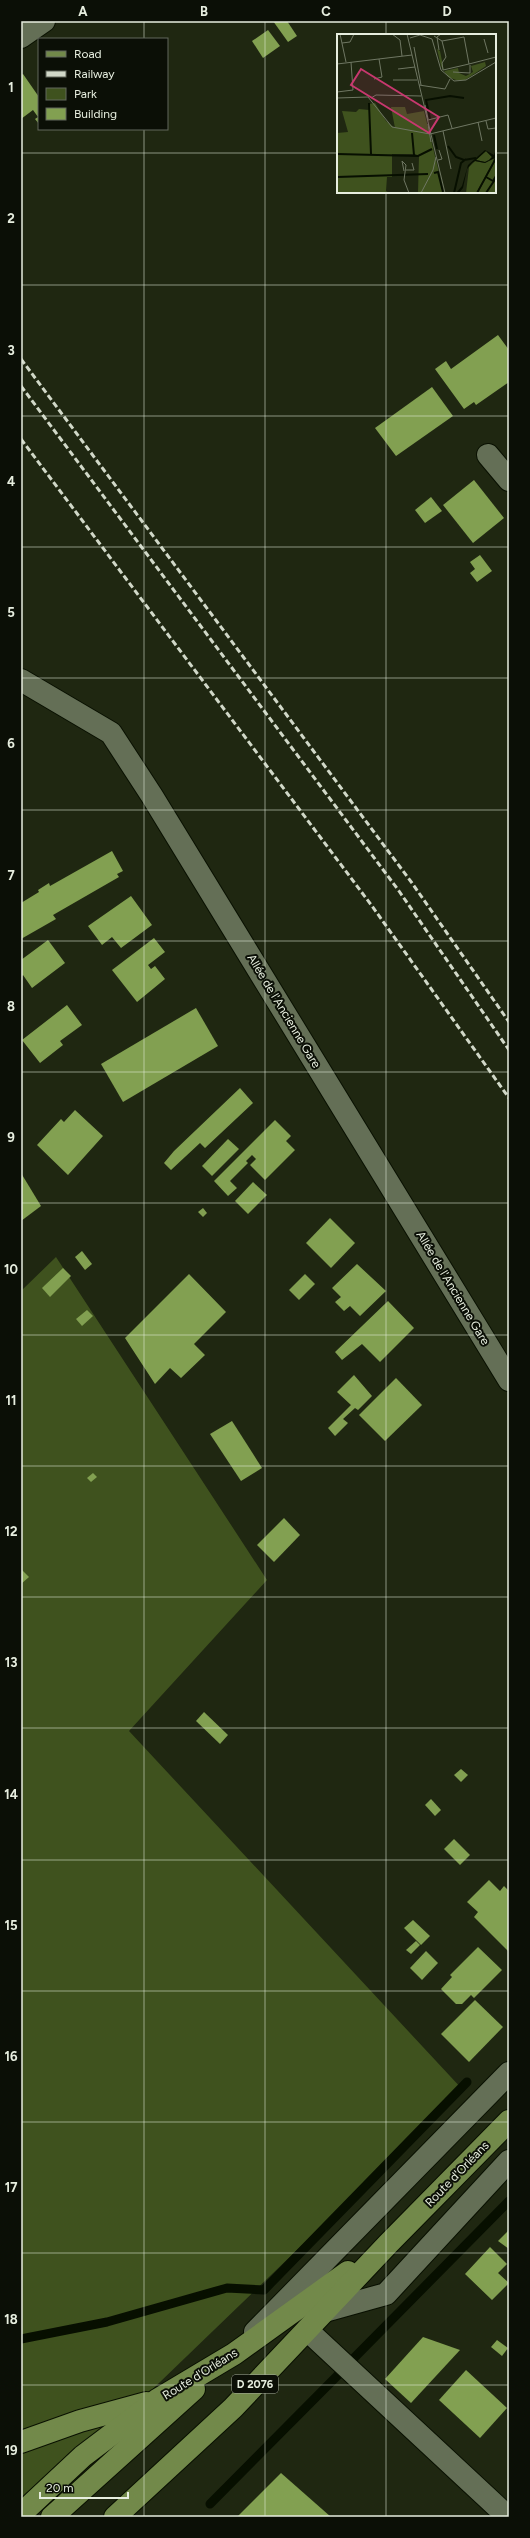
<svg xmlns="http://www.w3.org/2000/svg" width="530" height="2538" viewBox="0 0 530 2538" font-family="Figtree,sans-serif">
<style>
.green{fill:#3f521e}
.lines{fill:none;stroke-linecap:round;stroke-linejoin:round}
.stream{stroke:#070f00;stroke-width:9}
.building{fill:#82a051}
.minor-casing{stroke:#091000;stroke-width:24}
.primary-casing{stroke:#091000;stroke-width:24}
.minor{stroke:#646f56;stroke-width:22}
.primary{stroke:#72894a;stroke-width:22}
.rail{stroke:#d1d8c8;stroke-width:3;stroke-dasharray:6 3;stroke-linecap:butt}
.grid{fill:none;stroke:#e7eedf;stroke-width:1;stroke-opacity:0.55}
.labels{text-anchor:middle;stroke-width:4;stroke-linejoin:round;paint-order:stroke}
.shield{fill:#0b0f06;stroke:#a5ab9e;stroke-width:1}
.shield-label{font-size:11px;font-weight:bold;fill:#e7eedf}
.street-label{font-size:12px;fill:#e7eedf;stroke:#0b0f06}
.inset-river{fill:none;stroke:#070f00;stroke-width:2}
.inset-road{fill:none;stroke:#6f7763;stroke-width:1}
.view{fill:#c8386f;fill-opacity:0.15;stroke:#c8386f;stroke-width:2}
.inset-edge{fill:none;stroke:#e7eedf;stroke-width:2}
.neatline{fill:none;stroke:#e7eedf;stroke-width:1.5}
.grid-label{font-size:13px;text-anchor:middle;font-weight:bold;fill:#e7eedf}
</style>
<rect width="100%" height="100%" fill="#1f2711"/>
<path class="green" d="M 56,1257 L 267,1580 L 129,1731 L 463,2090 L 21,2516 L 21,1291 Z"/>
<g class="lines">
<g class="stream">
<path d="M 21,2339 L 107,2322 L 227,2288 L 264,2290 L 467,2082"/>
<path d="M 354,2358 L 509,2201"/>
<path d="M 210,2504 L 341,2372"/>
</g>
</g>
<g class="building">
<path d="M 273,21 L 287,21 L 297,36 L 288,42 Z"/>
<path d="M 268,30 L 280,46 L 263,58 L 252,41 Z"/>
<path d="M 23,74 L 39,97 L 39,124 L 35,119 L 38,117 L 33,110 L 21,119 L 21,75 Z"/>
<path d="M 498,335 L 509,350 L 509,382 L 476,405 L 474,402 L 464,409 L 435,369 L 446,361 L 451,369 Z"/>
<path d="M 432,387 L 453,416 L 396,456 L 375,428 Z"/>
<path d="M 474,480 L 504,518 L 473,543 L 443,505 Z"/>
<path d="M 431,497 L 442,511 L 425,523 L 415,510 Z"/>
<path d="M 480,555 L 492,571 L 477,582 L 470,573 L 475,569 L 470,562 Z"/>
<path d="M 112,851 L 123,871 L 117,874 L 119,877 L 53,915 L 56,919 L 21,939 L 21,903 L 39,892 L 38,890 L 49,883 L 50,886 Z"/>
<path d="M 131,896 L 152,925 L 121,948 L 112,937 L 102,945 L 88,926 Z"/>
<path d="M 154,938 L 165,952 L 148,965 L 151,969 L 155,966 L 165,979 L 137,1002 L 112,970 Z"/>
<path d="M 48,940 L 65,963 L 32,988 L 23,975 L 21,977 L 21,960 Z"/>
<path d="M 67,1005 L 82,1025 L 60,1041 L 63,1045 L 40,1063 L 22,1040 Z"/>
<path d="M 196,1008 L 218,1046 L 123,1102 L 101,1064 Z"/>
<path d="M 240,1088 L 253,1103 L 205,1148 L 200,1143 L 171,1170 L 164,1163 L 174,1151 Z"/>
<path d="M 75,1110 L 103,1136 L 68,1175 L 37,1145 L 61,1119 L 64,1122 Z"/>
<path d="M 275,1120 L 291,1136 L 286,1141 L 295,1150 L 265,1180 L 250,1165 L 256,1159 L 252,1155 L 246,1161 L 248,1163 L 230,1181 L 237,1188 L 228,1196 L 214,1181 Z"/>
<path d="M 228,1139 L 239,1149 L 212,1176 L 202,1166 Z"/>
<path d="M 21,1173 L 41,1206 L 21,1221 Z"/>
<path d="M 253,1182 L 267,1195 L 248,1214 L 235,1201 Z"/>
<path d="M 203,1208 L 207,1213 L 203,1217 L 198,1212 Z"/>
<path d="M 330,1218 L 355,1243 L 331,1268 L 306,1243 Z"/>
<path d="M 82,1251 L 92,1264 L 85,1270 L 75,1257 Z"/>
<path d="M 357,1264 L 386,1291 L 360,1316 L 350,1306 L 344,1311 L 335,1302 L 341,1297 L 332,1288 Z"/>
<path d="M 63,1268 L 71,1276 L 50,1297 L 42,1288 Z"/>
<path d="M 189,1274 L 226,1312 L 194,1344 L 205,1355 L 181,1378 L 170,1368 L 155,1384 L 125,1338 Z"/>
<path d="M 305,1274 L 315,1284 L 299,1300 L 289,1290 Z"/>
<path d="M 388,1301 L 414,1328 L 380,1362 L 362,1344 L 342,1360 L 335,1352 Z"/>
<path d="M 87,1310 L 93,1316 L 82,1326 L 76,1319 Z"/>
<path d="M 354,1375 L 372,1396 L 358,1410 L 355,1408 L 343,1419 L 348,1423 L 335,1436 L 328,1428 L 351,1405 L 337,1392 Z"/>
<path d="M 396,1378 L 422,1405 L 385,1441 L 359,1415 Z"/>
<path d="M 232,1421 L 262,1468 L 241,1481 L 210,1434 Z"/>
<path d="M 93,1473 L 97,1477 L 91,1482 L 87,1478 Z"/>
<path d="M 284,1518 L 300,1535 L 274,1562 L 257,1545 Z"/>
<path d="M 21,1569 L 29,1577 L 21,1584 Z"/>
<path d="M 204,1712 L 228,1735 L 220,1744 L 196,1721 Z"/>
<path d="M 461,1769 L 468,1775 L 461,1782 L 454,1775 Z"/>
<path d="M 431,1799 L 441,1810 L 435,1816 L 425,1805 Z"/>
<path d="M 454,1839 L 470,1855 L 460,1865 L 444,1849 Z"/>
<path d="M 489,1880 L 500,1891 L 504,1886 L 509,1891 L 509,1952 L 474,1917 L 478,1912 L 467,1902 Z"/>
<path d="M 413,1920 L 430,1936 L 421,1945 L 404,1928 Z"/>
<path d="M 416,1941 L 420,1945 L 411,1954 L 406,1950 Z"/>
<path d="M 478,1947 L 502,1970 L 474,1998 L 471,1995 L 462,2004 L 456,2004 L 441,1989 L 452,1977 L 450,1975 Z"/>
<path d="M 426,1951 L 438,1963 L 422,1980 L 410,1968 Z"/>
<path d="M 475,2000 L 503,2027 L 469,2062 L 441,2034 Z"/>
<path d="M 509,2230 L 509,2249 L 498,2241 Z"/>
<path d="M 490,2247 L 507,2264 L 498,2273 L 509,2283 L 492,2300 L 465,2274 Z"/>
<path d="M 423,2337 L 460,2350 L 411,2403 L 385,2379 Z"/>
<path d="M 497,2340 L 508,2348 L 502,2356 L 491,2347 Z"/>
<path d="M 466,2370 L 507,2408 L 480,2438 L 439,2400 Z"/>
<path d="M 281,2473 L 331,2517 L 237,2517 Z"/>
</g>
<g class="lines">
<g class="minor-casing">
<g id="minor">
<path d="M 21,37 L 44,21"/>
<path d="M 488,455 L 509,480"/>
<path d="M 21,680 L 111,733 L 152,796 L 509,1380"/>
<path d="M 325,2311 L 386,2294 L 509,2161"/>
<path d="M 307,2330 L 508,2517"/>
<path d="M 255,2332 L 509,2073"/>
</g>
</g>
<g class="primary-casing">
<g id="primary">
<path d="M 21,2442 L 80,2421 L 146,2403"/>
<path d="M 21,2514 L 83,2456 L 157,2400 L 234,2354 L 348,2272"/>
<path d="M 52,2517 L 194,2389"/>
<path d="M 115,2517 L 233,2408 L 388,2244 L 509,2121"/>
</g>
</g>
<use href="#minor" class="minor"/>
<use href="#primary" class="primary"/>
<g class="rail">
<path d="M 21,359 L 412,883 L 509,1022"/>
<path d="M 21,386 L 399,891 L 509,1050"/>
<path d="M 21,439 L 372,906 L 509,1098"/>
</g>
</g>
<path class="grid" d="M 144,21 L 144,39M 265,21 L 265,2517M 386,21 L 386,35M 144,129 L 144,2517M 21,153 L 338,153M 495,153 L 509,153M 386,192 L 386,2517M 21,285 L 509,285M 21,416 L 509,416M 21,547 L 509,547M 21,678 L 509,678M 21,810 L 509,810M 21,941 L 509,941M 21,1072 L 509,1072M 21,1203 L 509,1203M 21,1335 L 509,1335M 21,1466 L 509,1466M 21,1597 L 509,1597M 21,1728 L 509,1728M 21,1860 L 509,1860M 21,1991 L 509,1991M 21,2122 L 509,2122M 21,2253 L 509,2253M 21,2385 L 509,2385"/>
<g class="labels">
<rect class="shield" x="232" y="2375" width="46" height="18" rx="3"/>
<g class="shield-label">
<text x="255" y="2388">D 2076</text>
</g>
<g class="street-label">
<text transform="translate(284 1011) rotate(59)" y="4">Allée de l'Ancienne Gare</text>
<text transform="translate(453 1288) rotate(59)" y="4">Allée de l'Ancienne Gare</text>
<text transform="translate(457 2174) rotate(-46)" y="4">Route d'Orléans</text>
<text transform="translate(200 2374) rotate(-32)" y="4">Route d'Orléans</text>
</g>
</g>
<g transform="translate(337 34)">
<rect width="159" height="159" fill="#1f2711"/>
<path d="M 100,15 L 103,17 L 107,37 L 121,34 L 122,39 L 129,42 L 136,38 L 134,32 L 148,28 L 149,32 L 128,46 L 119,46 L 111,43 L 104,32 ZM 38,69 L 49,87 L 58,94 L 54,73 L 68,73 L 70,80 L 87,77 L 107,159 L 81,159 L 82,122 L 78,120 L 55,120 L 55,143 L 50,143 L 49,157 L 52,159 L 0,159 L 0,99 L 11,98 L 5,77 L 19,78 L 22,75 L 32,76 L 32,70 ZM 149,117 L 155,123 L 152,126 L 148,128 L 139,126 ZM 157,123 L 156,128 L 139,159 L 129,159 L 132,133 L 138,127 L 148,129 ZM 159,126 L 159,159 L 141,159 L 154,135 Z" fill="#3f521e"/>
<path d="M 159,115 L 159,126 L 141,159 L 139,159 L 158,124 L 148,129 L 138,127 L 135,129 L 130,135 L 126,154 L 122,159 L 119,159 L 125,152 L 131,131 L 148,116 L 157,121 ZM 149,117 L 155,123 L 152,126 L 148,128 L 139,126 Z" fill="#070f00" fill-rule="evenodd"/>
<path class="inset-river" d="M 32,69 L 34,120M 93,85 L 89,66 L 113,62 L 127,64M 75,99 L 77,121M 97,101 L 100,115M 111,112 L 119,123 L 127,126 L 139,124M 0,120 L 81,122 L 95,115M 97,139 L 101,138 L 106,158M 0,143 L 91,140M 149,143 L 156,147 L 159,142M 117,159 L 124,129 L 129,125M 149,159 L 159,144"/>
<path class="inset-road" d="M 3,0 L 9,28M 55,0 L 63,6 L 65,22M 70,0 L 108,159M 97,2 L 105,7 L 127,3 L 132,30 L 159,23M 73,4 L 83,1 L 95,5 L 104,36 L 117,47 L 129,46 L 159,28M 147,5 L 151,19M 105,7 L 109,23 L 105,29 L 106,36 L 132,30M 5,9 L 13,8 L 17,0M 77,13 L 84,51M 102,16 L 100,3 L 104,0M 0,30 L 75,21M 61,35 L 78,33M 116,38 L 133,39 L 133,31M 37,45 L 45,43 L 42,25M 56,46 L 80,46M 82,51 L 108,55 L 113,45M 0,58 L 16,56 L 14,28M 0,64 L 31,63 L 55,93 L 93,100M 34,64 L 39,61 L 84,62M 88,71 L 91,85M 91,86 L 111,81 L 115,94M 149,87 L 151,95 L 159,94M 141,88 L 145,107M 91,90 L 94,108M 106,97 L 114,135M 93,100 L 159,84M 101,126 L 105,125 L 102,116M 69,136 L 77,136 L 75,129M 67,137 L 65,127 L 69,131 L 67,146 L 72,159M 84,159 L 96,136 L 99,123"/>
<path class="view" d="M 24,35 L 102,83 L 92,99 L 14,51 Z"/>
<rect width="159" height="159" class="inset-edge"/>
</g>
<rect width="530" height="2538" fill="none" stroke="#0b0f06" stroke-width="44"/>
<rect x="38" y="38" width="130" height="92" fill="#0b0f06" stroke="#63685d"/>
<rect x="46" y="51" width="20" height="6" fill="#72894a" stroke="#63685d"/>
<text x="74" y="58" font-size="12" fill="#e7eedf">Road</text>
<rect x="46" y="71" width="20" height="6" fill="#d1d8c8" stroke="#63685d"/>
<text x="74" y="78" font-size="12" fill="#e7eedf">Railway</text>
<rect x="46" y="88" width="20" height="12" fill="#3f521e" stroke="#63685d"/>
<text x="74" y="98" font-size="12" fill="#e7eedf">Park</text>
<rect x="46" y="108" width="20" height="12" fill="#82a051" stroke="#63685d"/>
<text x="74" y="118" font-size="12" fill="#e7eedf">Building</text>
<path d="M40 2492v6h88v-6" fill="none" stroke="#e7eedf" stroke-width="2"/>
<text x="46" y="2492" font-size="12" fill="#e7eedf" stroke="#0b0f06" stroke-width="3" paint-order="stroke">20 m</text>
<rect x="22" y="22" width="486" height="2494" class="neatline"/>
<g class="grid-label">
<text x="83" y="16">A</text>
<text x="204" y="16">B</text>
<text x="326" y="16">C</text>
<text x="447" y="16">D</text>
<text x="11" y="92">1</text>
<text x="11" y="223">2</text>
<text x="11" y="355">3</text>
<text x="11" y="486">4</text>
<text x="11" y="617">5</text>
<text x="11" y="748">6</text>
<text x="11" y="880">7</text>
<text x="11" y="1011">8</text>
<text x="11" y="1142">9</text>
<text x="11" y="1274">10</text>
<text x="11" y="1405">11</text>
<text x="11" y="1536">12</text>
<text x="11" y="1667">13</text>
<text x="11" y="1799">14</text>
<text x="11" y="1930">15</text>
<text x="11" y="2061">16</text>
<text x="11" y="2192">17</text>
<text x="11" y="2324">18</text>
<text x="11" y="2455">19</text>
</g>
</svg>
